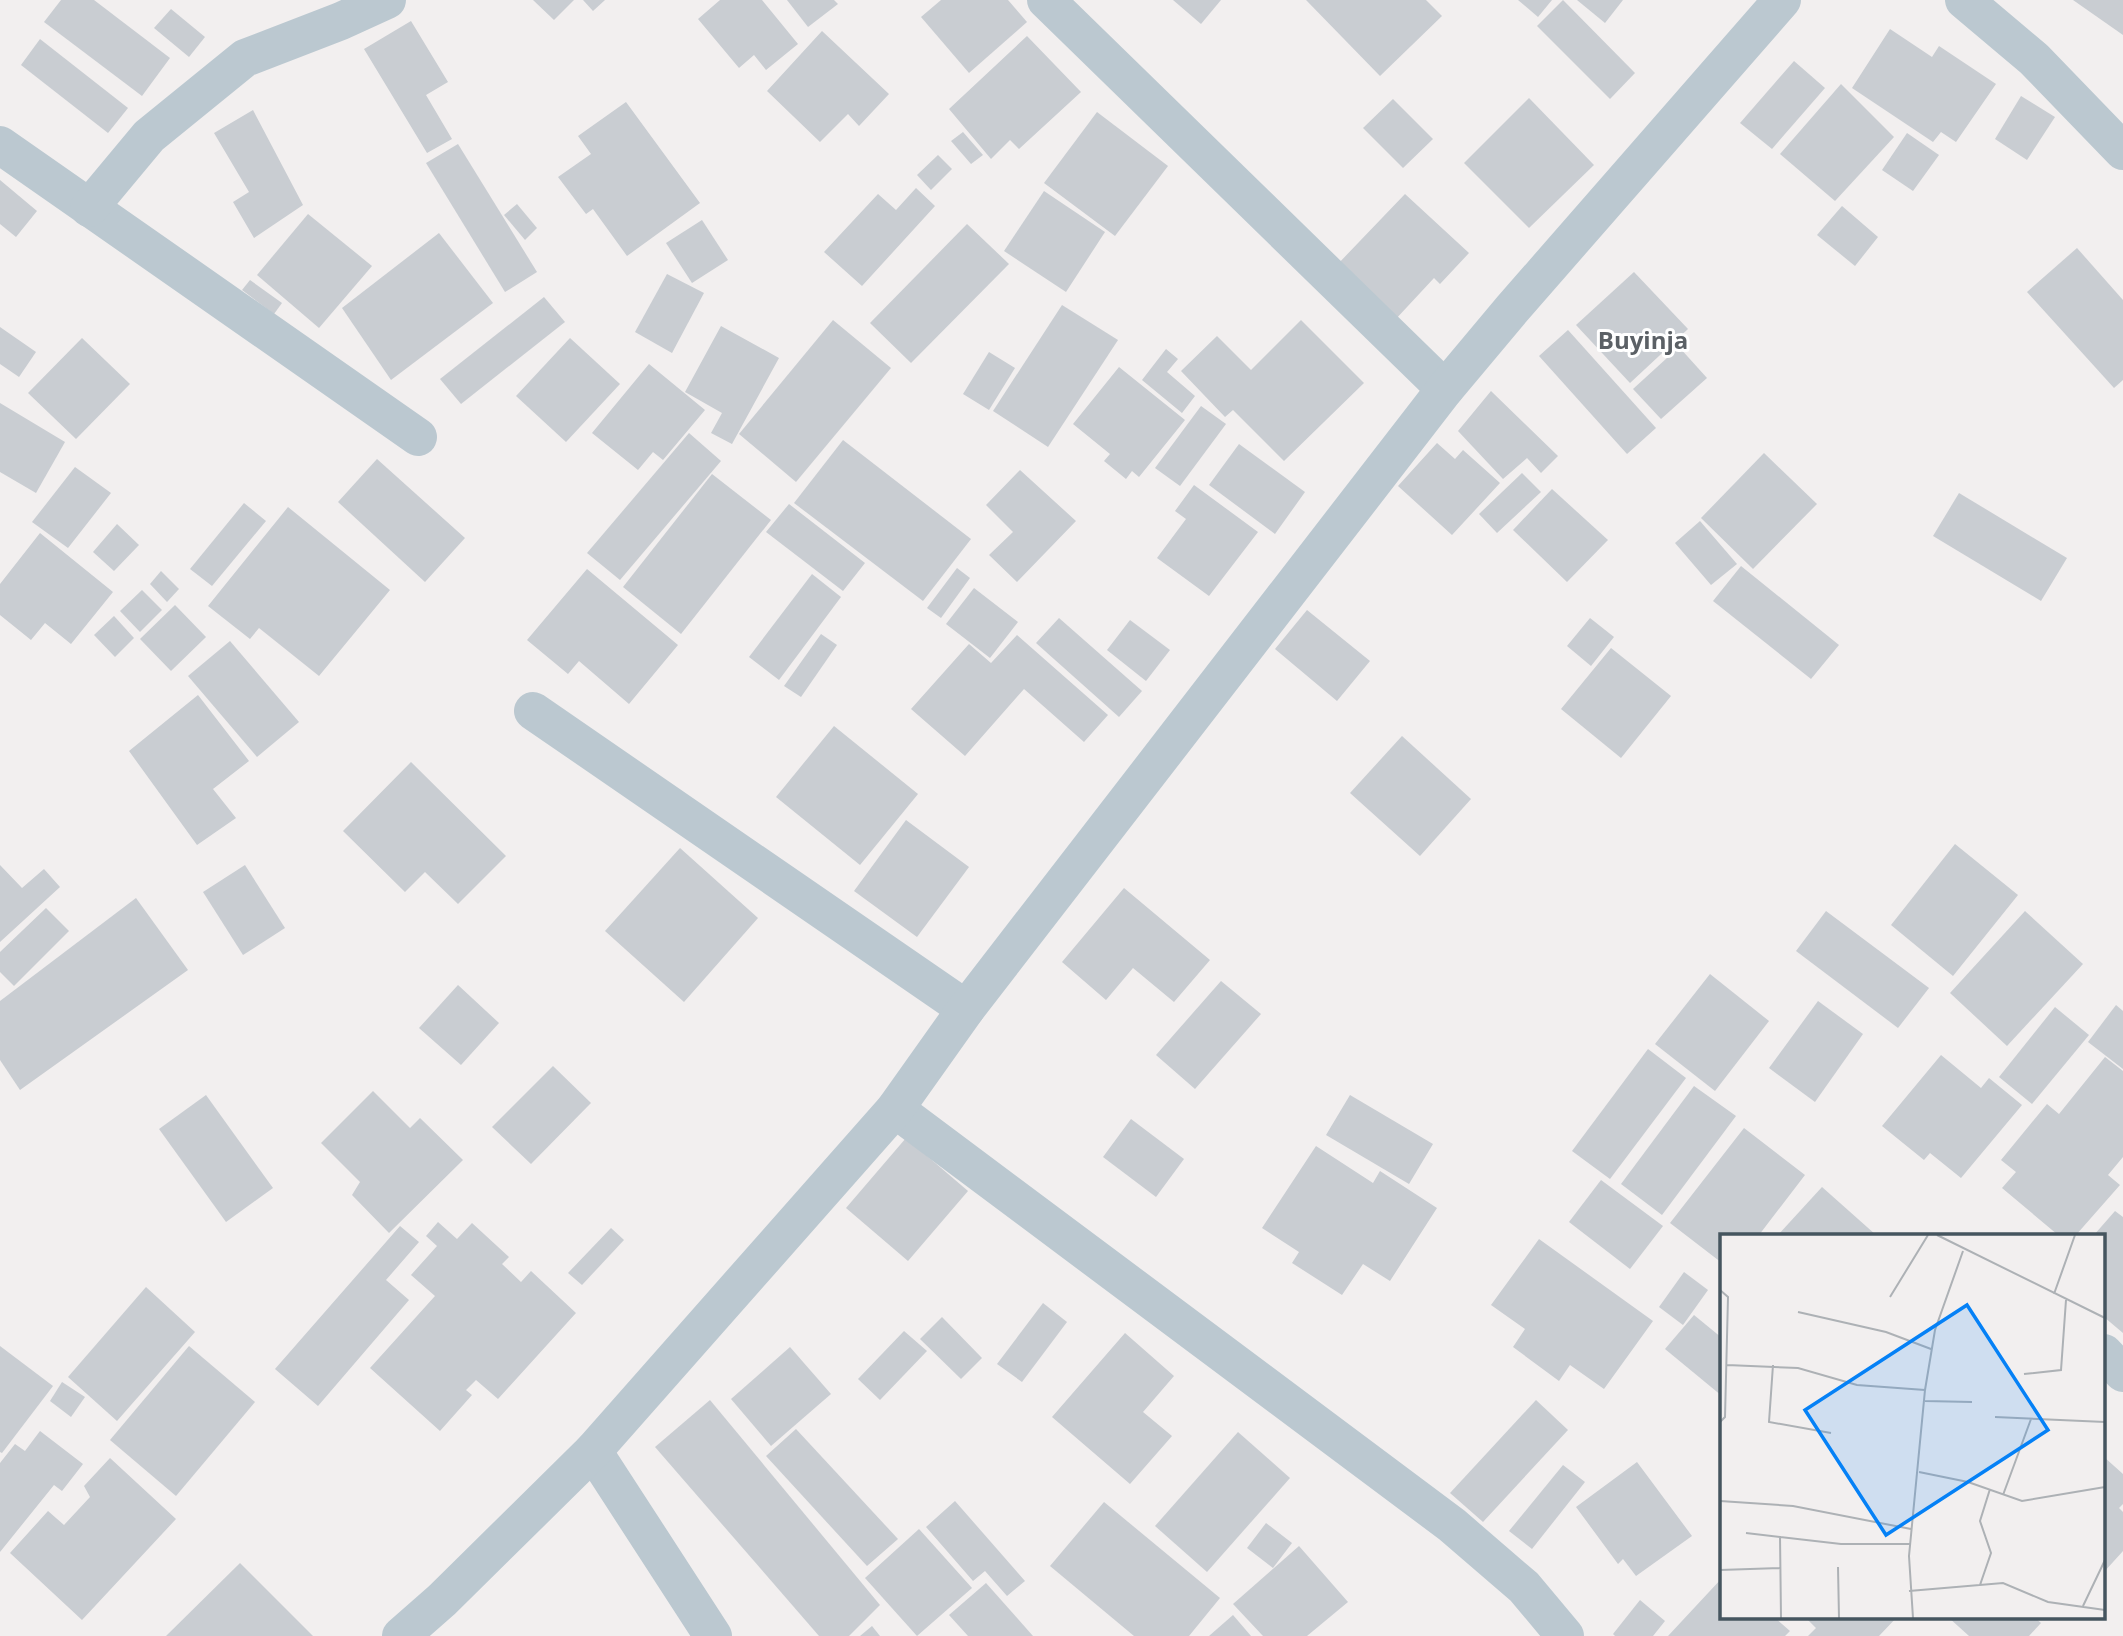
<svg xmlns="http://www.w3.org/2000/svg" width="2123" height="1636" viewBox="0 0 2123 1636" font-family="'Open Sans',sans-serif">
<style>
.building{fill:#c9cdd2}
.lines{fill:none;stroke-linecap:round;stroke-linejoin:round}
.minor{stroke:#bbc8d0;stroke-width:38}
.labels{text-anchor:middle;stroke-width:6;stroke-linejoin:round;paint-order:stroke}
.quarter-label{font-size:24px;font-weight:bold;fill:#5b6065;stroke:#fff}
.inset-road{fill:none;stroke:#adb1b5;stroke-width:2}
.view{fill:#0581f6;fill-opacity:0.15;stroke:#0581f6;stroke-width:3.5}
.inset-edge{fill:none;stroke:#45555f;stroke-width:3.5}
</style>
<rect width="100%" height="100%" fill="#f2efef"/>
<g class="building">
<path d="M 61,0 L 94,0 L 170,58 L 142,96 L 44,22 Z"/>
<path d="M 533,0 L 574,0 L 554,20 Z"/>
<path d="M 583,0 L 605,0 L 593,11 Z"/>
<path d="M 720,0 L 762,0 L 798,44 L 766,70 L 754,55 L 739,68 L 698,19 Z"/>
<path d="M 787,0 L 834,0 L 838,4 L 808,27 Z"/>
<path d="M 941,0 L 1008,0 L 1027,22 L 969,73 L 921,17 Z"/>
<path d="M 1173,0 L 1221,0 L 1201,24 Z"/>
<path d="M 1306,0 L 1426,0 L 1442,16 L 1380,76 Z"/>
<path d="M 1518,0 L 1552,0 L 1538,17 Z"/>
<path d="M 1563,0 L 1635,73 L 1610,99 L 1537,26 Z"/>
<path d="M 1577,0 L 1623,0 L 1605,23 Z"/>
<path d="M 2073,0 L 2123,0 L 2123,35 Z"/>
<path d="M 171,9 L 205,37 L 189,57 L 154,28 Z"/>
<path d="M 411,21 L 448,82 L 426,95 L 452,139 L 427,153 L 364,49 Z"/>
<path d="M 1890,29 L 1932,57 L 1939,46 L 1996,84 L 1956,142 L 1941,132 L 1933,142 L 1852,88 Z"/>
<path d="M 822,31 L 889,94 L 859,126 L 848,114 L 820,142 L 767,91 Z"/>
<path d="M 1027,36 L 1081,92 L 1019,149 L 1010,140 L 991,159 L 949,109 Z"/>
<path d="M 40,39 L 128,108 L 108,133 L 21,65 Z"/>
<path d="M 1794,61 L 1825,88 L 1772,149 L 1740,123 Z"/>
<path d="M 1841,84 L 1894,137 L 1835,201 L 1780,154 Z"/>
<path d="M 2021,96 L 2055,117 L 2027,160 L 1995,139 Z"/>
<path d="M 1529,98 L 1594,165 L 1529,228 L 1464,163 Z"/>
<path d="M 1393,99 L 1433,139 L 1403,168 L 1363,128 Z"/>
<path d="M 626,102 L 700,203 L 627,256 L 593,209 L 586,214 L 558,177 L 591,154 L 578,136 Z"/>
<path d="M 253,110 L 303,205 L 254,238 L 233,202 L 249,192 L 214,133 Z"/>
<path d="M 1097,112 L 1168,166 L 1115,236 L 1044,183 Z"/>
<path d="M 963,132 L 983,155 L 971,164 L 951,141 Z"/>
<path d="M 1907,133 L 1939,155 L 1913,191 L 1882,170 Z"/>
<path d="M 458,144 L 537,272 L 505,292 L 426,163 Z"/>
<path d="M 938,155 L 952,169 L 931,190 L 917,175 Z"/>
<path d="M 0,180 L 37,211 L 16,237 L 0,224 Z"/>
<path d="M 916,188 L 935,206 L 862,286 L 824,252 L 878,194 L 896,210 Z"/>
<path d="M 1044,191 L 1105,232 L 1066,292 L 1004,251 Z"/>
<path d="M 1405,194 L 1469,253 L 1440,284 L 1434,278 L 1394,321 L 1336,266 Z"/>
<path d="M 517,204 L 537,228 L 525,240 L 504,215 Z"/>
<path d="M 1842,206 L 1878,237 L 1855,266 L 1817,235 Z"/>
<path d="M 308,214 L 372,266 L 319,328 L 257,275 Z"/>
<path d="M 702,220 L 728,260 L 692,283 L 666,243 Z"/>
<path d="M 967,224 L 1009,264 L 911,363 L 870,323 Z"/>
<path d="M 439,233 L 493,303 L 391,380 L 342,308 Z"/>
<path d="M 2077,248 L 2123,300 L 2123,380 L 2114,388 L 2027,292 Z"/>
<path d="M 1634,272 L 1688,329 L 1630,383 L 1576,325 Z"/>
<path d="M 667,274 L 704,293 L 672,353 L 635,332 Z"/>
<path d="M 250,280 L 282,303 L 274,314 L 242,290 Z"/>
<path d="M 544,297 L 565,322 L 461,404 L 440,379 Z"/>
<path d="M 1062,305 L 1118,340 L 1048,447 L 993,411 Z"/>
<path d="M 833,320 L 891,368 L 796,482 L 739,434 Z"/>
<path d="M 1301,320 L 1364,383 L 1284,461 L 1233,410 L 1225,417 L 1181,371 L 1217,336 L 1251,370 Z"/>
<path d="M 721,326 L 779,358 L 732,444 L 711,433 L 722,413 L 685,392 Z"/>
<path d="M 0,327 L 36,352 L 19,377 L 0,364 Z"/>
<path d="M 1568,330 L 1656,428 L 1627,454 L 1539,356 Z"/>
<path d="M 82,338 L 130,384 L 76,439 L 28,393 Z"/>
<path d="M 570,338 L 620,384 L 566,442 L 516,396 Z"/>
<path d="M 1679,347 L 1707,378 L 1661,419 L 1633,389 Z"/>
<path d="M 1166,349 L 1178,359 L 1167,372 L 1195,396 L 1182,413 L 1142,380 Z"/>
<path d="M 989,352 L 1015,368 L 989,410 L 963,394 Z"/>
<path d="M 649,364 L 705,410 L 663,460 L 653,452 L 638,470 L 592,433 Z"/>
<path d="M 1119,367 L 1185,420 L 1139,477 L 1132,471 L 1126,479 L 1104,461 L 1110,454 L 1073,424 Z"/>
<path d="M 1491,391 L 1558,456 L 1541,473 L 1527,458 L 1503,479 L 1458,431 Z"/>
<path d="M 0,403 L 65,442 L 36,493 L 0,472 Z"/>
<path d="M 1201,406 L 1226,424 L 1180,486 L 1155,468 Z"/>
<path d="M 689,433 L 721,461 L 620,580 L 587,553 Z"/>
<path d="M 843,440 L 971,539 L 923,601 L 794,503 Z"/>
<path d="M 1437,443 L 1455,459 L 1463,450 L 1500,483 L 1452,535 L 1398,486 Z"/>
<path d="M 1239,444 L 1305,492 L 1275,534 L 1209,485 Z"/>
<path d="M 1764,453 L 1817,504 L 1753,569 L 1701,518 Z"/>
<path d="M 377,459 L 465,538 L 425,582 L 338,502 Z"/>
<path d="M 75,467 L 111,493 L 68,548 L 32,522 Z"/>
<path d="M 1020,470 L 1076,521 L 1017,582 L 989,555 L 1013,532 L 986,505 Z"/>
<path d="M 1522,473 L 1541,492 L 1497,533 L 1479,514 Z"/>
<path d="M 712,474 L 771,520 L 681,634 L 623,587 Z"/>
<path d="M 1194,485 L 1258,532 L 1209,596 L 1157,558 L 1186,519 L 1175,511 Z"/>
<path d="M 1552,489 L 1608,540 L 1567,582 L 1513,530 Z"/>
<path d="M 1959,493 L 2067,558 L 2041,601 L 1933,536 Z"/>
<path d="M 244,503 L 266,521 L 212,586 L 190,569 Z"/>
<path d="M 789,504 L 865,563 L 843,591 L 766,532 Z"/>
<path d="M 288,507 L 390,590 L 319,676 L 259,628 L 250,639 L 208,606 Z"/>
<path d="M 1700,521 L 1737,564 L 1711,585 L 1675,543 Z"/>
<path d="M 117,524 L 139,545 L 114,571 L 93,552 Z"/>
<path d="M 40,533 L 113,592 L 71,644 L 45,623 L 31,640 L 0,615 L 0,584 Z"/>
<path d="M 1741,566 L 1839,645 L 1811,679 L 1713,601 Z"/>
<path d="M 957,568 L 970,578 L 941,618 L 927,608 Z"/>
<path d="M 587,569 L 678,645 L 629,704 L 579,661 L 568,674 L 527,640 Z"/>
<path d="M 161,571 L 179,589 L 167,602 L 150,584 Z"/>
<path d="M 812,574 L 841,597 L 779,680 L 749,657 Z"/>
<path d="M 974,588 L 1018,622 L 990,658 L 946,624 Z"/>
<path d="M 142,590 L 162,610 L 140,632 L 120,611 Z"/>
<path d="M 175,605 L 206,637 L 171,671 L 140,639 Z"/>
<path d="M 1307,610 L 1370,661 L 1337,701 L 1275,649 Z"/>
<path d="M 114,616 L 134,638 L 115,657 L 94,635 Z"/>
<path d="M 1059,618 L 1142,691 L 1119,717 L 1036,643 Z"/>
<path d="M 1590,618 L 1614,637 L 1591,666 L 1567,646 Z"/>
<path d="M 1130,620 L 1170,650 L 1146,681 L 1107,650 Z"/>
<path d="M 821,634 L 837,645 L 801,697 L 784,686 Z"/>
<path d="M 1017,635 L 1108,715 L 1084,742 L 1024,689 L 965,756 L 911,709 L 969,644 L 991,663 Z"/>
<path d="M 230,641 L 299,722 L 257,757 L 188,676 Z"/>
<path d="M 1611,648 L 1671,696 L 1621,758 L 1561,709 Z"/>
<path d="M 198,695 L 249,761 L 213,789 L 236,818 L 197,845 L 129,751 Z"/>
<path d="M 834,726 L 918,794 L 860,865 L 776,797 Z"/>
<path d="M 1402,736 L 1471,799 L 1420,856 L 1350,793 Z"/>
<path d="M 411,762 L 506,856 L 458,904 L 425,872 L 405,892 L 343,831 Z"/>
<path d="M 906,820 L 969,867 L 917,937 L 854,891 Z"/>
<path d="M 1955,844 L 2018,895 L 1953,976 L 1891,925 Z"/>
<path d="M 680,848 L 758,918 L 684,1002 L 605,931 Z"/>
<path d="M 0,865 L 22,888 L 44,869 L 60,887 L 0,942 Z"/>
<path d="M 245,865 L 285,928 L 243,955 L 203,892 Z"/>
<path d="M 1124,888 L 1210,960 L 1174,1002 L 1133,968 L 1106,1000 L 1062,962 Z"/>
<path d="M 136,898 L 188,970 L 20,1090 L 0,1060 L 0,1001 Z"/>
<path d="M 46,908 L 69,931 L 14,986 L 0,972 L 0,952 Z"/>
<path d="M 1826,911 L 1929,988 L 1898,1028 L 1796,951 Z"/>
<path d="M 2025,911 L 2083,964 L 2007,1046 L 1950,993 Z"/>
<path d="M 1710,974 L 1769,1021 L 1715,1091 L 1655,1044 Z"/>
<path d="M 1221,981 L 1261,1014 L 1195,1089 L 1156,1055 Z"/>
<path d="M 458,985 L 499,1023 L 461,1065 L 419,1028 Z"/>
<path d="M 1818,1001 L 1863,1034 L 1815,1102 L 1769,1068 Z"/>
<path d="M 2116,1005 L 2123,1011 L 2123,1069 L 2088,1042 Z"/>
<path d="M 2055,1007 L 2089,1035 L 2032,1104 L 1999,1077 Z"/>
<path d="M 1648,1049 L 1686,1078 L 1610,1179 L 1572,1151 Z"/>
<path d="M 1941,1055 L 1981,1088 L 1989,1078 L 2022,1105 L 1961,1178 L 1930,1153 L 1924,1160 L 1882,1126 Z"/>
<path d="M 2105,1057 L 2123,1071 L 2123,1157 L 2108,1175 L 2120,1185 L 2076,1235 L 2058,1235 L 2002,1188 L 2016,1172 L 2001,1160 L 2047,1104 L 2059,1114 Z"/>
<path d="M 553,1066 L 591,1103 L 531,1164 L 492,1127 Z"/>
<path d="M 1694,1086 L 1736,1116 L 1662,1215 L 1621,1184 Z"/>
<path d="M 373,1091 L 410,1128 L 420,1118 L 463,1160 L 389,1233 L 352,1195 L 360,1182 L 321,1143 Z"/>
<path d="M 206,1095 L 273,1188 L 226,1222 L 159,1129 Z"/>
<path d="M 1350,1095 L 1433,1144 L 1409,1184 L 1326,1135 Z"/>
<path d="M 1131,1119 L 1184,1159 L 1156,1197 L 1103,1157 Z"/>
<path d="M 1744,1128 L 1805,1175 L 1759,1235 L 1722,1235 L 1722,1263 L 1670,1223 Z"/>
<path d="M 906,1138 L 968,1191 L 908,1261 L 846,1208 Z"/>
<path d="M 1316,1146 L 1373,1183 L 1380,1171 L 1437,1208 L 1390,1281 L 1363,1264 L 1342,1295 L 1292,1263 L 1299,1252 L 1262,1228 Z"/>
<path d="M 1601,1180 L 1663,1226 L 1630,1269 L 1569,1222 Z"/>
<path d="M 1822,1187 L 1876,1235 L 1778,1235 Z"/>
<path d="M 2115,1211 L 2123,1217 L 2123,1333 L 2104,1317 L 2104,1235 L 2094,1235 Z"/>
<path d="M 438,1222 L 457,1239 L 472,1223 L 509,1257 L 502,1264 L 521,1282 L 531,1271 L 576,1313 L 498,1399 L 476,1380 L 466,1390 L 472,1395 L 440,1431 L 370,1368 L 435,1296 L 411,1275 L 437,1246 L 426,1236 Z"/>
<path d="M 400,1226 L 419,1242 L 386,1280 L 409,1300 L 318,1406 L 275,1369 Z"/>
<path d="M 611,1228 L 624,1240 L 582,1285 L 568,1273 Z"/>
<path d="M 1539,1239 L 1653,1321 L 1604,1389 L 1570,1365 L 1559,1381 L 1513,1347 L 1525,1329 L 1491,1305 Z"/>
<path d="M 1684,1272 L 1708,1290 L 1683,1325 L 1659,1307 Z"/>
<path d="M 146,1287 L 195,1332 L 117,1421 L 68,1377 Z"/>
<path d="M 1043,1303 L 1067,1322 L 1022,1382 L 997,1364 Z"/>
<path d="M 1694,1315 L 1722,1338 L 1722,1396 L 1665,1349 Z"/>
<path d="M 942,1317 L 982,1358 L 961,1379 L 920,1339 Z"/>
<path d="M 904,1331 L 927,1351 L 880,1400 L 858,1379 Z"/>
<path d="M 1125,1333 L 1174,1376 L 1143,1412 L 1172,1436 L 1130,1484 L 1052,1417 Z"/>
<path d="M 0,1346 L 53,1386 L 2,1453 L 0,1452 Z"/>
<path d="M 189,1346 L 255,1402 L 176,1496 L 110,1440 Z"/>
<path d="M 790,1347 L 831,1394 L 771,1446 L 731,1399 Z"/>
<path d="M 62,1382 L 85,1397 L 71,1417 L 50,1401 Z"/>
<path d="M 710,1400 L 880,1605 L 849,1636 L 819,1636 L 655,1447 Z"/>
<path d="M 1536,1400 L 1568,1430 L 1483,1522 L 1450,1493 Z"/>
<path d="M 796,1429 L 898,1539 L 867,1566 L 766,1456 Z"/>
<path d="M 40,1431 L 83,1464 L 62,1491 L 54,1485 L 0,1552 L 0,1463 L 15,1444 L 25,1451 Z"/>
<path d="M 1238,1432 L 1290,1478 L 1207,1572 L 1155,1526 Z"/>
<path d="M 2104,1457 L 2123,1474 L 2123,1504 L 2119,1508 L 2123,1512 L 2123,1551 L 2104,1572 Z"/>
<path d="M 110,1458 L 176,1519 L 82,1620 L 10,1553 L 48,1511 L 64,1525 L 90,1497 L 84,1486 Z"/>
<path d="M 1637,1462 L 1692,1536 L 1636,1576 L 1623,1559 L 1618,1564 L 1576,1507 Z"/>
<path d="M 1563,1465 L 1585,1482 L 1532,1549 L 1509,1531 Z"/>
<path d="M 955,1501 L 1025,1581 L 1007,1596 L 985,1571 L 973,1581 L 926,1527 Z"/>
<path d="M 1104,1502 L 1220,1598 L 1189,1636 L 1134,1636 L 1050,1566 Z"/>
<path d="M 1266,1523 L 1292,1543 L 1273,1568 L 1247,1548 Z"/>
<path d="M 919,1529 L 972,1588 L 917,1636 L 865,1578 Z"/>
<path d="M 1299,1546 L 1348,1602 L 1307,1636 L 1263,1636 L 1233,1604 Z"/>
<path d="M 240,1563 L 313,1636 L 166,1636 Z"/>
<path d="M 1722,1578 L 1722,1617 L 1774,1617 L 1790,1631 L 1785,1636 L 1668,1636 Z"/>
<path d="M 986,1583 L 1033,1636 L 968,1636 L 949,1615 Z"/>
<path d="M 1640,1600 L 1665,1621 L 1653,1636 L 1615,1636 L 1613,1634 Z"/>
<path d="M 1233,1615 L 1251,1636 L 1209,1636 Z"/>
<path d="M 1805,1617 L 1897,1617 L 1879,1636 L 1808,1636 L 1816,1628 Z"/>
<path d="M 1948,1617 L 2034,1617 L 2041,1623 L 2029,1636 L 1969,1636 Z"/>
<path d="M 872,1626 L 880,1636 L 860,1636 Z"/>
</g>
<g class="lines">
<g class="minor">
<path d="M 1046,0 L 1445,389"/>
<path d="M 1964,0 L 2034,59 L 2123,151"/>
<path d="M 0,145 L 418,437"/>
<path d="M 89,208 L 149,136 L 245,58 L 341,21 L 387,0"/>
<path d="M 533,711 L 966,1009"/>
<path d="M 895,1109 L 1452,1525 L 1524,1587 L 1565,1636"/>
<path d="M 2104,1353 L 2123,1373"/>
<path d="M 593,1451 L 713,1636"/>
<path d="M 401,1636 L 442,1600 L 593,1451 L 895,1109 L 966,1009 L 1445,389 L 1512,309 L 1782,0"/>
</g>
</g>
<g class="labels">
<g class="quarter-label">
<text x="1643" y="349">Buyinja</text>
</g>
</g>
<g transform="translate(1720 1234)">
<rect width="385" height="385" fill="#f2efef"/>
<path class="inset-road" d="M 217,1 L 385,84M 0,56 L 8,63 L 5,183 L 0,188M 334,60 L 355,1M 170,63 L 208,1M 78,78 L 166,98 L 211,115M 7,131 L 78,134 L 137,151 L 205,156M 53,131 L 49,188 L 111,199M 304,140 L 341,136 L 346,66M 205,167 L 252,168M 275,183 L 385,188M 199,238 L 248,248 L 302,267 L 385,253M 283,261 L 311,185M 0,267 L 73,272 L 191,295M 26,299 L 121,310 L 190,310M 60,302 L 61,384M 118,333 L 119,384M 0,336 L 60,334M 260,351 L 271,319 L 260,287 L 270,255M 189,357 L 283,349 L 328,368 L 385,376M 363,372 L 385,326M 193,384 L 189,322 L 205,156 L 215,96 L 243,17"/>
<path class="view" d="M 247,71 L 328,196 L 166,301 L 85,176 Z"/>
<rect width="385" height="385" class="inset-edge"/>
</g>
</svg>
